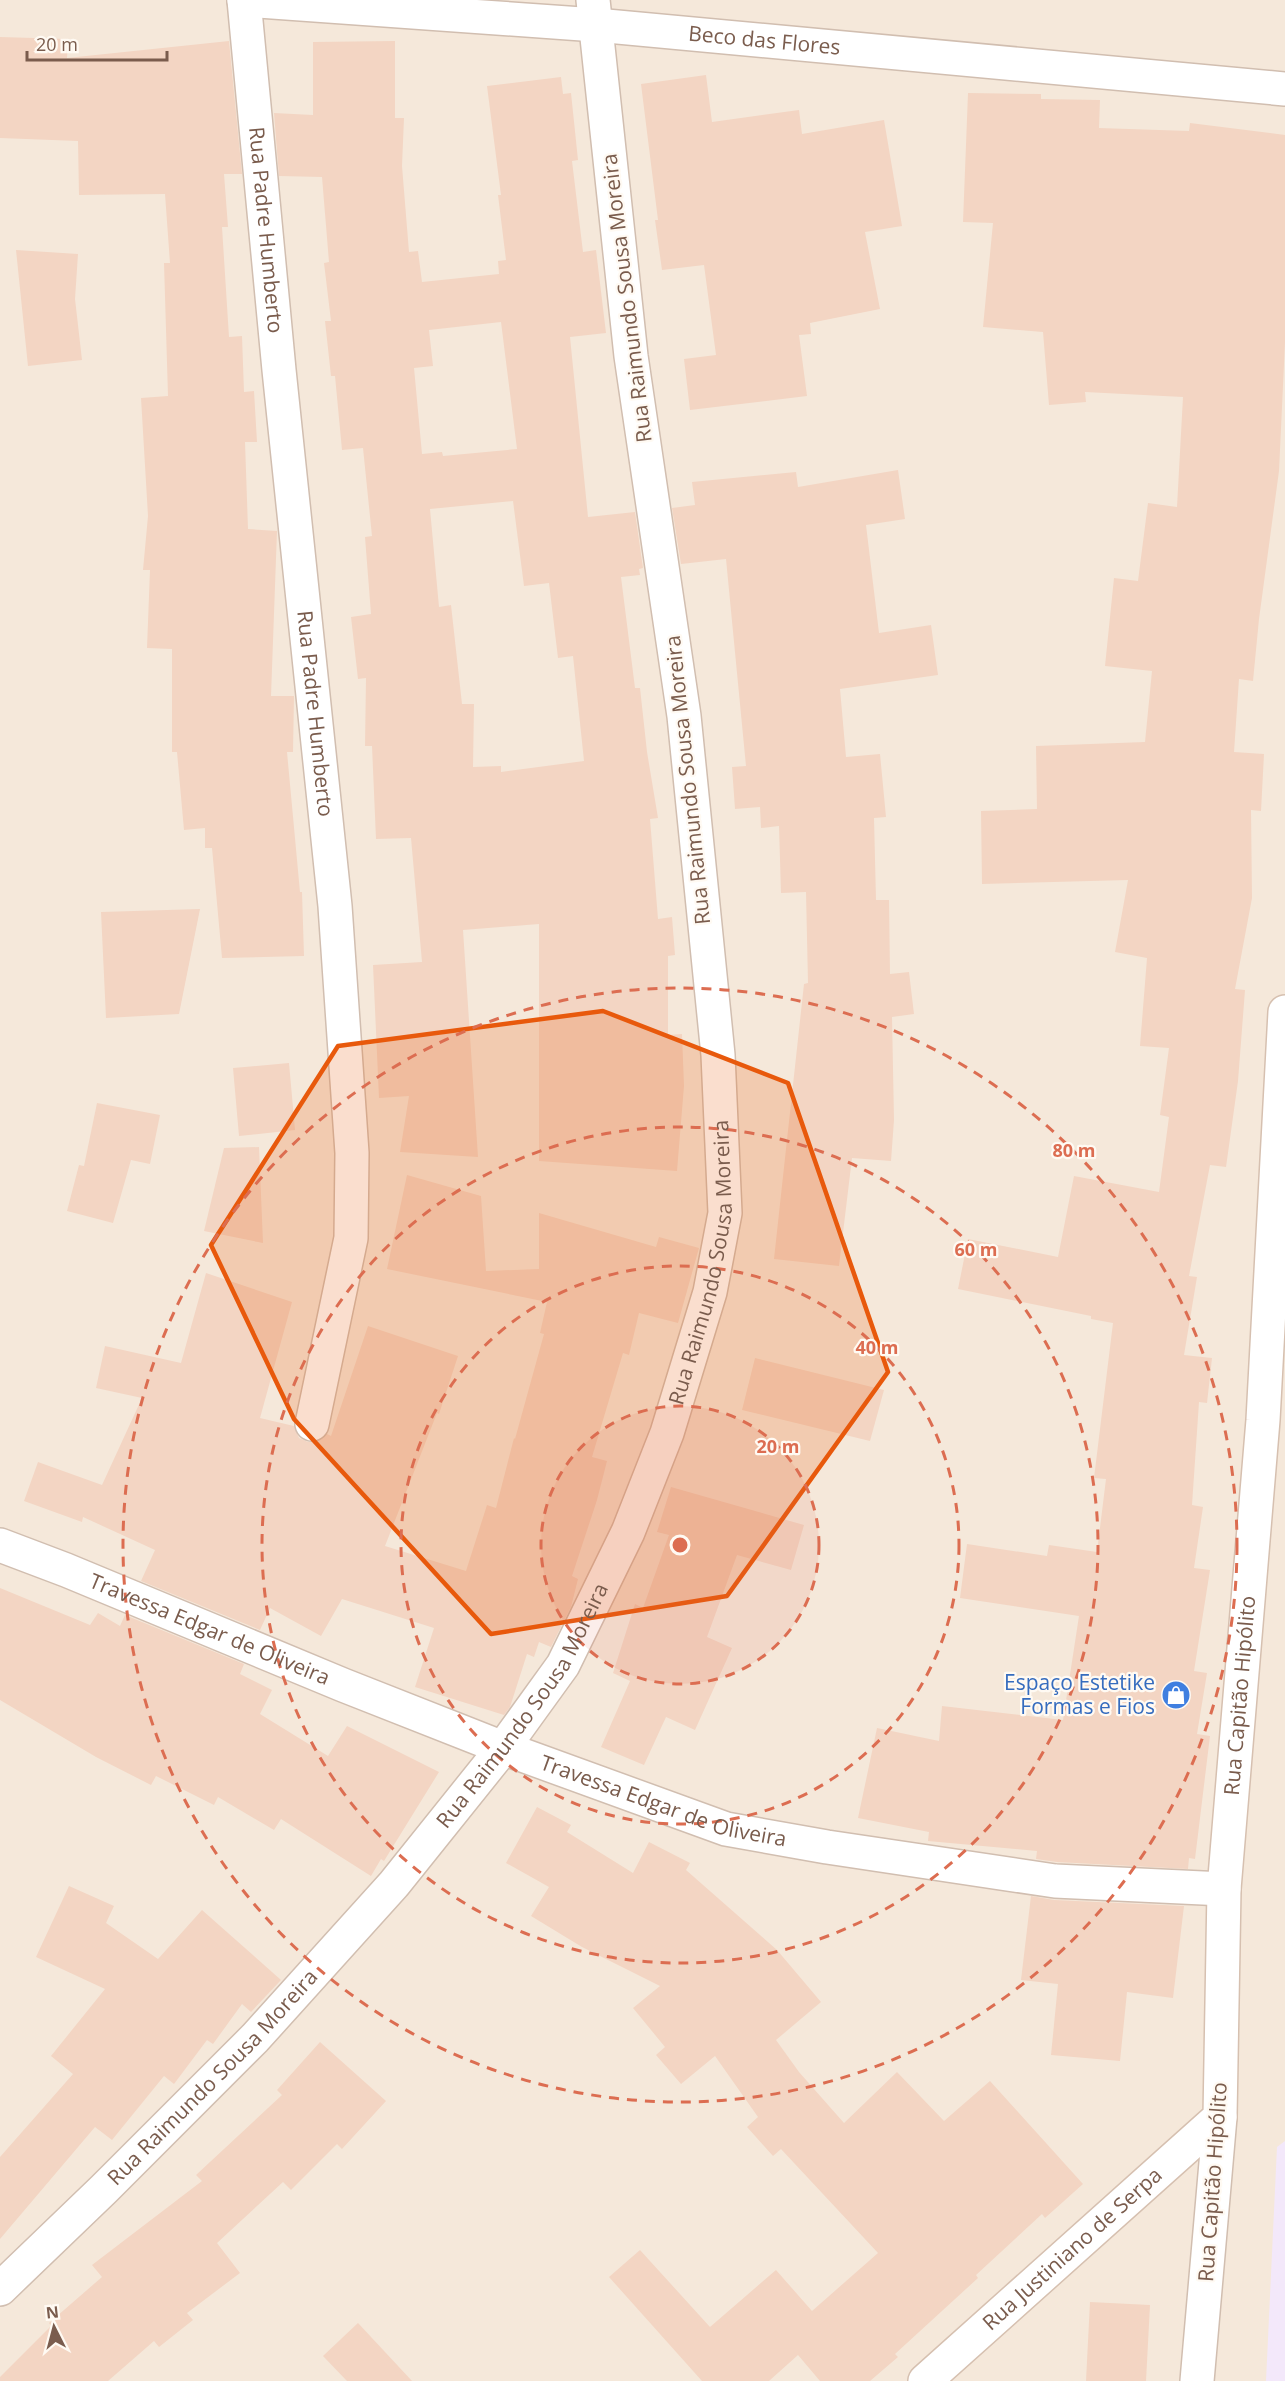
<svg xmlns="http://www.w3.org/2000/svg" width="1285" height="2381" viewBox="0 0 1285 2381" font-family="'Open Sans',sans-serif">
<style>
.residential{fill:#f5e8da}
.education{fill:#f3e8fa}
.building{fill:#f3d5c3;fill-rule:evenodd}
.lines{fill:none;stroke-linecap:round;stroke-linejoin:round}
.street-casing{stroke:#d1beb0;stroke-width:36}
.secondary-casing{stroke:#d6c0b0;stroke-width:36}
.street{stroke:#fff;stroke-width:33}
.secondary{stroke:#fff;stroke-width:33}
.marked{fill:#e8590c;fill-opacity:0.2;stroke:#e8590c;stroke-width:4.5;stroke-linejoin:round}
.ring{fill:none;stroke:#dc6d51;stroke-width:3;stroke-dasharray:10 8}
.labels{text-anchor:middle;stroke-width:4.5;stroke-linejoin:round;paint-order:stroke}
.street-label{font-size:21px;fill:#7a5c4d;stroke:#fffaf3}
.shop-label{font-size:21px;fill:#366cbe;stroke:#fffaf3;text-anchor:end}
.centre{fill:#dc6d51;stroke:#fffaf3;stroke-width:3}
.ring-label{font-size:18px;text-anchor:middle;font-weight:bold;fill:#dc6d51;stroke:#fffaf3;stroke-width:4.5;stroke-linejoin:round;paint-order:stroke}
</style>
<rect width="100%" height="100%" fill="#fdf6ec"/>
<rect class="residential" x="0" y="0" width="1285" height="2381"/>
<path class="education" d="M 1285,2141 L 1285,2381 L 1266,2381 L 1277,2147 Z"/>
<g class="building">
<path d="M 0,37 L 68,39 L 67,58 L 229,41 L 242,174 L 224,174 L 228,227 L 222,227 L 229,337 L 242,336 L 244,392 L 254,391 L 257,442 L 245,442 L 248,529 L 277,531 L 271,696 L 294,696 L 293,752 L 287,752 L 300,892 L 302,892 L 304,956 L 222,958 L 212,848 L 205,848 L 205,828 L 184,830 L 177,752 L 172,752 L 172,649 L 147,648 L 150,570 L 143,570 L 148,516 L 141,398 L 168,396 L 164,263 L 170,263 L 165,194 L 79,195 L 78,141 L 0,138 Z"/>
<path d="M 395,41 L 395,118 L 404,118 L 402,166 L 409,252 L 418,251 L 422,282 L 499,274 L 498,261 L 506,260 L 498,195 L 501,195 L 487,86 L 561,77 L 563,94 L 571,93 L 578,160 L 572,161 L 583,252 L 596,250 L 606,333 L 570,337 L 588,517 L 635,512 L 643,568 L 639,569 L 640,575 L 621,577 L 635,688 L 640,688 L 647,752 L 658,818 L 650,819 L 658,919 L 672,917 L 675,955 L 668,956 L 668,1035 L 682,1034 L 684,1086 L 677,1171 L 539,1161 L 539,924 L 463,930 L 478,1157 L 400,1152 L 409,1096 L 379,1098 L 373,965 L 422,962 L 411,838 L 376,839 L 372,746 L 365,746 L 366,678 L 358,679 L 351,617 L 371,614 L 365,537 L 372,536 L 363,448 L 342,450 L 335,376 L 331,376 L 325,321 L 331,321 L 324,263 L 329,262 L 322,177 L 279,176 L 274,113 L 313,115 L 313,42 ZM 501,322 L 517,449 L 443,456 L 442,452 L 422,454 L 414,368 L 433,366 L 429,330 ZM 513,501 L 524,586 L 549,583 L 558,658 L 573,656 L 584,761 L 501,772 L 501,766 L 473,767 L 474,704 L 462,704 L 451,605 L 439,607 L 430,509 Z"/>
<path d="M 706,75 L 712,122 L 799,110 L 802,134 L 884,120 L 902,226 L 865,232 L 880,309 L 810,323 L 811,334 L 799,335 L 807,396 L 690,410 L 684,359 L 716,355 L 704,265 L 662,270 L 655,220 L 658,220 L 641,84 Z"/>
<path d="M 968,93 L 1041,94 L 1041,99 L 1100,100 L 1099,128 L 1189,131 L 1190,123 L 1285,135 L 1285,342 L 1279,471 L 1259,619 L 1253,681 L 1239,679 L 1234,752 L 1264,754 L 1261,811 L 1251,810 L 1252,898 L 1235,989 L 1245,990 L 1238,1081 L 1226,1167 L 1210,1165 L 1189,1276 L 1197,1277 L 1184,1355 L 1212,1358 L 1207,1403 L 1199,1402 L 1192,1505 L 1203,1507 L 1194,1568 L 1210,1570 L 1194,1671 L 1207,1673 L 1197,1734 L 1210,1736 L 1195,1859 L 1189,1858 L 1188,1869 L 1057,1862 L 1036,1859 L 1037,1851 L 928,1841 L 929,1832 L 858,1818 L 877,1728 L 939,1741 L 942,1706 L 1063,1720 L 1079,1616 L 960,1598 L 967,1544 L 1047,1556 L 1049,1545 L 1097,1552 L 1106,1479 L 1094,1478 L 1113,1323 L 1091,1319 L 1091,1316 L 958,1289 L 968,1239 L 1058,1257 L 1074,1176 L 1159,1192 L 1169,1117 L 1160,1115 L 1169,1048 L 1140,1046 L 1147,958 L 1115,952 L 1128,880 L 982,884 L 981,811 L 1037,809 L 1036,746 L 1145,742 L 1152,671 L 1105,666 L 1114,578 L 1138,581 L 1148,503 L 1177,507 L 1183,397 L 1085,392 L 1086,402 L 1049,405 L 1043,332 L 983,327 L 993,223 L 963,222 Z"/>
<path d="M 16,250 L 78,254 L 75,299 L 82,360 L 28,366 Z"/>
<path d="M 898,470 L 905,519 L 866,525 L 879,633 L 931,625 L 938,675 L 840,689 L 846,757 L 880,754 L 886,817 L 874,818 L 876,900 L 889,900 L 890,974 L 909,972 L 914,1014 L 892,1017 L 894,1120 L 891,1161 L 852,1158 L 839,1266 L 774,1259 L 804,984 L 808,983 L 806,892 L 781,893 L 779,826 L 761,828 L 760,807 L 735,809 L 732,767 L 746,766 L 726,559 L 681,564 L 672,508 L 695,505 L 692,482 L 796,472 L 798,487 Z"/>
<path d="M 200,909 L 179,1014 L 106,1018 L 101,912 Z"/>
<path d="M 289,1063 L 295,1130 L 239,1136 L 233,1068 Z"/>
<path d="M 97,1103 L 160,1115 L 150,1164 L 131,1160 L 113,1223 L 67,1211 L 79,1165 L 84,1166 Z"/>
<path d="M 259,1147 L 263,1243 L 204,1231 L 224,1148 Z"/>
<path d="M 407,1175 L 481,1196 L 486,1271 L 539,1269 L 539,1213 L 656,1247 L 659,1237 L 699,1248 L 678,1323 L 639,1313 L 629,1355 L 623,1353 L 592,1457 L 607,1461 L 597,1500 L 572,1576 L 578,1579 L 571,1607 L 551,1647 L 539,1642 L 534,1657 L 527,1654 L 510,1707 L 504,1715 L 415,1687 L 434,1628 L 342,1599 L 321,1636 L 270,1608 L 260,1630 L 141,1581 L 155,1550 L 83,1517 L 82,1522 L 24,1501 L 38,1462 L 102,1485 L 142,1398 L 96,1388 L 105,1346 L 181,1363 L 206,1273 L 292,1302 L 260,1418 L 294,1426 L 299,1438 L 308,1442 L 317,1442 L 327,1434 L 331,1436 L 368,1326 L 458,1356 L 439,1414 L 437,1413 L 385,1546 L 466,1571 L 487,1505 L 496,1508 L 514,1438 L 515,1439 L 544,1334 L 540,1333 L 547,1302 L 387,1269 Z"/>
<path d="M 755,1358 L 884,1390 L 870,1441 L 742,1410 Z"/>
<path d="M 671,1487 L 804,1525 L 791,1570 L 737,1555 L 707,1637 L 732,1648 L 695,1730 L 666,1717 L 644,1765 L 601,1747 L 630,1681 L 613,1673 L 635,1604 L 643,1608 L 669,1535 L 657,1532 Z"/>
<path d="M 0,1588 L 90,1625 L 98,1613 L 120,1626 L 125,1615 L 244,1664 L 240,1674 L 272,1690 L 260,1714 L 328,1756 L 347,1726 L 439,1772 L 384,1861 L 381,1859 L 371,1876 L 281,1819 L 274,1830 L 218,1797 L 214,1805 L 156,1776 L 151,1785 L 96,1757 L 0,1700 Z"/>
<path d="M 537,1807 L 571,1825 L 567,1832 L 633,1873 L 649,1842 L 690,1863 L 686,1870 L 777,1950 L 821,2002 L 776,2040 L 799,2072 L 844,2123 L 897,2072 L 944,2121 L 990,2081 L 1083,2184 L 1045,2218 L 1042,2214 L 976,2275 L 978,2278 L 895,2354 L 898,2357 L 870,2381 L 820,2381 L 798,2355 L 769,2381 L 702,2381 L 609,2277 L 640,2250 L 710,2327 L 776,2270 L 812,2311 L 878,2253 L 781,2149 L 773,2156 L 747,2127 L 758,2117 L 715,2056 L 681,2084 L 656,2055 L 665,2047 L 633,2008 L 660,1986 L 582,1947 L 531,1916 L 549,1887 L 506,1863 Z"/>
<path d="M 69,1886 L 114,1906 L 106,1923 L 158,1959 L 202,1910 L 281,1980 L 251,2012 L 242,2004 L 213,2044 L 207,2040 L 174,2084 L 164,2076 L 112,2140 L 95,2127 L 0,2239 L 0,2157 L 73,2074 L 51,2056 L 105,1989 L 36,1957 Z"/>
<path d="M 1031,1896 L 1054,1900 L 1184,1906 L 1173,1998 L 1127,1992 L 1120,2061 L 1051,2055 L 1058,1984 L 1021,1980 Z"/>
<path d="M 320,2042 L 386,2101 L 342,2149 L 337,2144 L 291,2190 L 283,2182 L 217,2243 L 240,2273 L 187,2313 L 193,2320 L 159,2347 L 154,2341 L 108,2381 L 0,2381 L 0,2377 L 51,2326 L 49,2323 L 102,2277 L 92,2265 L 202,2181 L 196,2175 L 282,2095 L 277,2090 Z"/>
<path d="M 1090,2302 L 1150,2305 L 1146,2381 L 1086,2381 Z"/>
<path d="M 358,2323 L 412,2381 L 347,2381 L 323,2356 Z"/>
</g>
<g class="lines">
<g class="street-casing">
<g id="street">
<path id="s1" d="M 244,0 L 279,370 L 335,906 L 352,1153 L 351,1238 L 312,1424"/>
<path id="s2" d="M 244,0 L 596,25 L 1285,89"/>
<path id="s3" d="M 0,1545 L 66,1570 L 343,1685 L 503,1748 L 726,1829 L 827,1847 L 1055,1881 L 1224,1889"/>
<path id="s4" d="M 0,2289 L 104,2189 L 255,2038 L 394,1884 L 503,1748 L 563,1665 L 628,1532 L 667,1433 L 710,1292 L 725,1213 L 718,1055 L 684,716 L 631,356 L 593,0"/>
<path d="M 1197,2381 L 1220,2117"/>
</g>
</g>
<g class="secondary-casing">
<g id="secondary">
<path id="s5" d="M 925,2381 L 1220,2117 L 1224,1889 L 1263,1420 L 1285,1012"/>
</g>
</g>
<use href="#street" class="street"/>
<use href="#secondary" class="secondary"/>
</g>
<path class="marked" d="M 603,1011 L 788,1083 L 888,1372 L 727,1596 L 491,1634 L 294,1419 L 211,1245 L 338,1046 Z"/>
<circle cx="680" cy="1545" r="139" fill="#dc6d51" fill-opacity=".12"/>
<g class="ring">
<circle cx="680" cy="1545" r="139"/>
<circle cx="680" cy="1545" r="279"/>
<circle cx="680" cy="1545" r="418"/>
<circle cx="680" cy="1545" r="557"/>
</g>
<defs>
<g id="shop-disc" transform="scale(1.5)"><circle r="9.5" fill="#3f7fe0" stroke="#fffaf3"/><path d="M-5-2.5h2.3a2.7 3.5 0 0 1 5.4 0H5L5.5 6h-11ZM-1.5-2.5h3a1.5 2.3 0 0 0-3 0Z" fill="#fff"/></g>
</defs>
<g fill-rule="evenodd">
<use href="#shop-disc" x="1176" y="1695"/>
</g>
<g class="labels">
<g class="street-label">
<text dy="7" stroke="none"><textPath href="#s2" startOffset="522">Beco das Flores</textPath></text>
<text dy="7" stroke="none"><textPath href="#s1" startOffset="231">Rua Padre Humberto</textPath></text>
<text transform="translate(627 298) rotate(-97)" y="7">Rua Raimundo Sousa Moreira</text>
<text dy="7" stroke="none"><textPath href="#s1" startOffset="717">Rua Padre Humberto</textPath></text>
<text transform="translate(688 780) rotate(-96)" y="7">Rua Raimundo Sousa Moreira</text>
<text dy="7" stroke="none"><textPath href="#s4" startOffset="1272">Rua Raimundo Sousa Moreira</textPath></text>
<text dy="7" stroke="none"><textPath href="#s3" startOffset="226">Travessa Edgar de Oliveira</textPath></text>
<text dy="7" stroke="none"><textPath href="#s5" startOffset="818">Rua Capitão Hipólito</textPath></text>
<text dy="7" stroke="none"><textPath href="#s4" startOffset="786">Rua Raimundo Sousa Moreira</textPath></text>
<text dy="7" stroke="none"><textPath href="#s3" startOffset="712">Travessa Edgar de Oliveira</textPath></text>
<text dy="7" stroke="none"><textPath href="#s4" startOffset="300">Rua Raimundo Sousa Moreira</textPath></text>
<text transform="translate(1213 2182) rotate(-86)" y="7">Rua Capitão Hipólito</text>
<text dy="7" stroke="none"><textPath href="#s5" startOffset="198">Rua Justiniano de Serpa</textPath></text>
</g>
<g class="shop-label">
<text x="1155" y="1690">Espaço Estetike<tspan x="1155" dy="24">Formas e Fios</tspan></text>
</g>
</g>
<circle cx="680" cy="1545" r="9" class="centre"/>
<g class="ring-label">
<text x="1074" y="1157">80 m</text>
<text x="976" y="1256">60 m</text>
<text x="877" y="1354">40 m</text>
<text x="778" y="1453">20 m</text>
</g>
<g transform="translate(54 2327) rotate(354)" stroke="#fffaf3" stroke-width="4.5" paint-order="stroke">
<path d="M0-4.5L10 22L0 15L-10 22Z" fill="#7a5c4d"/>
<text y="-9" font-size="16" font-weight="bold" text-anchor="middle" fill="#7a5c4d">N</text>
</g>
<path d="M27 51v9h140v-9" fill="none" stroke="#7a5c4d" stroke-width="3"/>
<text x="36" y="51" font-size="18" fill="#7a5c4d" stroke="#fffaf3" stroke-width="4.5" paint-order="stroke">20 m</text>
</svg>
